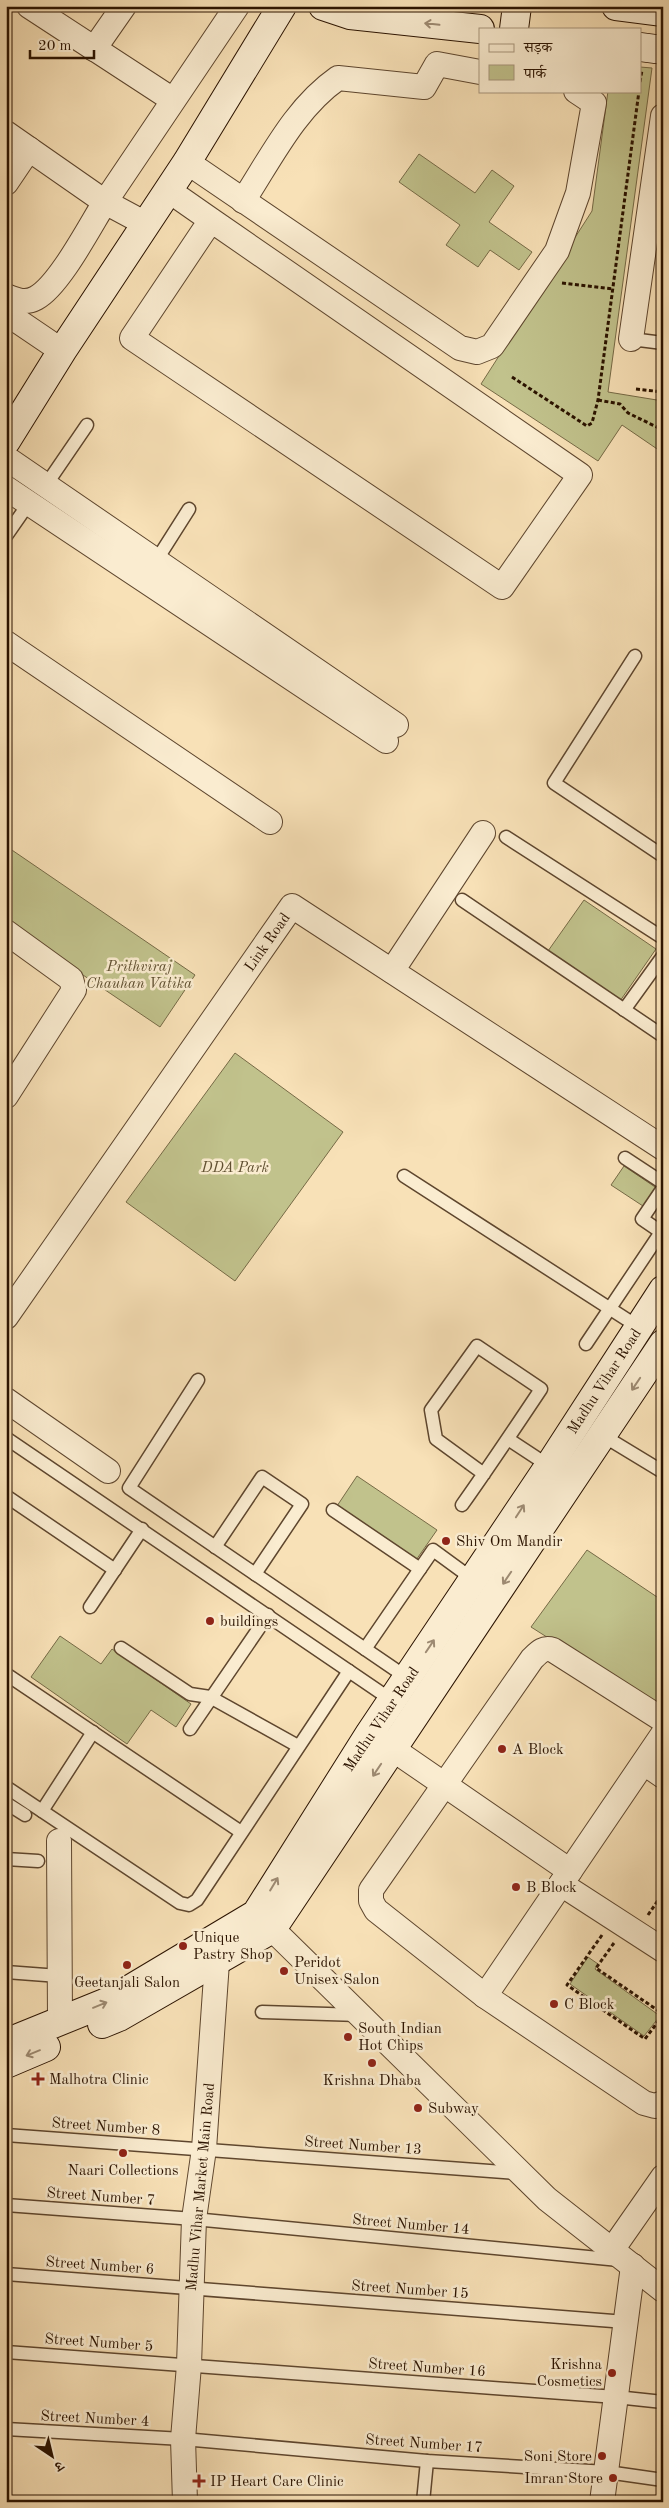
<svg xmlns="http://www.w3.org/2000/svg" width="669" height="2508" viewBox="0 0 669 2508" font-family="'Old Standard TT','Noto Serif Devanagari',serif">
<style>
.green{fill:#c1c28c;stroke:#766a46}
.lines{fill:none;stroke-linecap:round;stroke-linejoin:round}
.lane-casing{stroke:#5e462e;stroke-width:15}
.street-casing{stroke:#5e462e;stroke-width:26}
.secondary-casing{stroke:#2b1300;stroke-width:30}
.path{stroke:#2b1300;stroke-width:3;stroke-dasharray:4 2.5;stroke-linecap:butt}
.lane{stroke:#faecd0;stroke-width:12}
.street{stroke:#faecd0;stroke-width:24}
.secondary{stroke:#faecd0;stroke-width:28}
.oneway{stroke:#9d8a72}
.poi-dot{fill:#8f2418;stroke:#faecd0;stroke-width:2}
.labels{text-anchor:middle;stroke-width:5;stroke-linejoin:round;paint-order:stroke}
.street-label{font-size:15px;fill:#2b1300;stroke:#faecd0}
.park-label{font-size:15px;font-style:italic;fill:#605031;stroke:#faecd0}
.poi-label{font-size:15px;fill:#2b1300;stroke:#faecd0;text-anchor:start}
</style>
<rect width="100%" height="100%" fill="#f8e1b7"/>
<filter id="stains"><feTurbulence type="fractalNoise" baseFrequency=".004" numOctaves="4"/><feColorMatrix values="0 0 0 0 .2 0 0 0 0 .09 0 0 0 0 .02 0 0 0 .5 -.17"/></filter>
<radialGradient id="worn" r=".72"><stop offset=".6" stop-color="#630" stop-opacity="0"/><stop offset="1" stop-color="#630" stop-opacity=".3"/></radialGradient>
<g class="green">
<path d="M 640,67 L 652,68 L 608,392 L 663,401 L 663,453 L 622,425 L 598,461 L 481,384 L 592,211 L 608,91 L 640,91 Z"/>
<path d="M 419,154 L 475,193 L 492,170 L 514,186 L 489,222 L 532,252 L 519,270 L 490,250 L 478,267 L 446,245 L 460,225 L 399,182 Z"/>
<path d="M 6,846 L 195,975 L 160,1027 L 6,923 Z"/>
<path d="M 584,900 L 656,949 L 620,1001 L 548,951 Z"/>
<path d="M 235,1053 L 343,1132 L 235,1281 L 126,1202 Z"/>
<path d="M 624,1166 L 658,1189 L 646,1208 L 611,1185 Z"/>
<path d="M 357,1476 L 437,1530 L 414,1563 L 335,1509 Z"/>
<path d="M 587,1550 L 663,1601 L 662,1710 L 531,1627 Z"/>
<path d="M 60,1636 L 101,1664 L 112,1649 L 191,1704 L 176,1727 L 151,1710 L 127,1744 L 31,1677 Z"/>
<path d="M 588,1957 L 598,1964 L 595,1969 L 660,2016 L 644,2036 L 570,1984 Z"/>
</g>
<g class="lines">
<g class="lane-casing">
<g id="lane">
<path d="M 631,339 L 663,343"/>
<path d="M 46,485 L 87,425"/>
<path d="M 6,536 L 29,503"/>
<path d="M 156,561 L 189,509"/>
<path d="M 635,656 L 554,783 L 663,856"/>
<path d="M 506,837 L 663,938"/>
<path d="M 462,900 L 663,1036"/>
<path d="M 624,1010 L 663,956"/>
<path d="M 625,1158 L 663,1183"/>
<path d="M 404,1176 L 640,1328"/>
<path d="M 586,1344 L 661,1232 L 642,1219 L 663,1188"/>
<path d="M 198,1380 L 129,1488 L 409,1679"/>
<path d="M 602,1435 L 663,1472"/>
<path d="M 6,1438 L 393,1701"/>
<path d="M 508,1439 L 549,1466"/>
<path d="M 6,1496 L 115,1570"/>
<path d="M 462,1505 C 489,1467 515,1428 541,1389 L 477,1346 L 431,1410 L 436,1439 L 484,1474"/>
<path d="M 333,1510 L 420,1569"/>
<path d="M 215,1547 L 262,1477 L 302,1504 L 255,1574"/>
<path d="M 90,1607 L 142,1529"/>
<path d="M 121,1648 L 190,1694 L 210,1697 L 298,1746"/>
<path d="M 365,1649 L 433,1550 L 474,1580"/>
<path d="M 6,1674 L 241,1832"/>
<path d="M 190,1729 L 268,1615"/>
<path d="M 6,1787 L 180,1903 L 189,1905 L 197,1900 L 349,1671"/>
<path d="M 6,1803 L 25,1815"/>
<path d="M 42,1811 L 93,1732"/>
<path d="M 6,1859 L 38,1861"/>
<path d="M 6,1972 L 59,1976"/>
<path d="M 262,2012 L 360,2015"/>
<path d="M 6,2135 L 517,2173"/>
<path d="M 6,2205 L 194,2219 L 619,2260"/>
<path d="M 6,2274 L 626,2322"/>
<path d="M 6,2352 L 616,2397 L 663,2402"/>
<path d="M 6,2429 L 183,2439 L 427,2461 L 607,2472 L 663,2480"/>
<path d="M 423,2502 L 427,2461"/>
</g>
</g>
<g class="street-casing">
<g id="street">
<path d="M 29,6 L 173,100"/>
<path d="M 94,49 L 124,6"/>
<path d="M 6,133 L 105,202 L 237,6"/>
<path d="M 187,162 L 460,348 L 477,352 L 492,346 L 557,251 L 578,193 L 594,103 L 576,91"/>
<path d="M 6,183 L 29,149"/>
<path d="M 168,190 L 211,220 L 580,475 L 502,587 L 132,338 L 211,220"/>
<path d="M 243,201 C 271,158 295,108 338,78 L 424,87 L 437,64 L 480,72"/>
<path d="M 6,296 C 16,300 25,304 36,298 C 59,286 90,226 105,202 L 146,224"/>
<path d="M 6,313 L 62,351"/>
<path d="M 631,339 L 663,116"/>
<path d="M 6,458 L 396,725"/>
<path d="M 6,488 L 386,741"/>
<path d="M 6,643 L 270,822"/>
<path d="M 6,932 L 71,979 L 74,990 L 6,1096"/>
<path d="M 392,971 L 483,833"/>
<path d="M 6,1317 L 292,906 L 663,1148"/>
<path d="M 6,1400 L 108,1471"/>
<path d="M 663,1720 L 553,1650 C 543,1647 539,1652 532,1659 L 371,1890 L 371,1901 L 376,1910 L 485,1996 L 644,2103 L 655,2106 L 663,2103"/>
<path d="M 378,1739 L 570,1871"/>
<path d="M 644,1763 L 663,1776"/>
<path d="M 59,1841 L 60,2021"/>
<path d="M 561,1884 L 663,1950"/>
<path d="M 259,1916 L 547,2199 L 663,2290"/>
<path d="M 485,1996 L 663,1734"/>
<path d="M 612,2250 L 663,2177"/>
<path d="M 185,2502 L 183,2439 L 189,2365 L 194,2219 L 204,2149 L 217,1962"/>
<path d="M 602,2502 L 633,2266"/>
</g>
</g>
<g class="secondary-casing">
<g id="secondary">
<path d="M 323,6 L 350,15 L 480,29"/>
<path d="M 616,6 L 663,12"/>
<path d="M 514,29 L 517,6"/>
<path d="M 640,47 L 663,50"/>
<path d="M 6,441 L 62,351 L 187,162 L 282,6"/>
<path d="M 102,2024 L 119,2017 L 272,1929 L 663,1344"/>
<path d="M 6,2043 L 112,2000 L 256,1914 L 370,1733 L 549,1466 L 663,1290"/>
<path d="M 6,2064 L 46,2047"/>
</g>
</g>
<g class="path">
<path d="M 640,82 L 642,70"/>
<path d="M 562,283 L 613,289"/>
<path d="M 512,377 L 587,426 L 592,423 L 598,400 L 639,91"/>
<path d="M 636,389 L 663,392"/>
<path d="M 598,400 L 620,404 L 628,413 L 663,430"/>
<path d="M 648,1915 L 663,1893"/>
<path d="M 602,1935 L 567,1985 L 645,2039 L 663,2015"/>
<path d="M 614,1943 L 596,1968 L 663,2014"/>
</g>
<use href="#lane" class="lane"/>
<use href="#street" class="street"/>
<use href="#secondary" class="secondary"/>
</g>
<defs><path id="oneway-shaft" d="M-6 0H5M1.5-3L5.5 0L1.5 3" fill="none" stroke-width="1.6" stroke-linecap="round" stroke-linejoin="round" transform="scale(1.25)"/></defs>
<g class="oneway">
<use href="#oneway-shaft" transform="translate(432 24) rotate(-174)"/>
<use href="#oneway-shaft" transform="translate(636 1384) rotate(124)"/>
<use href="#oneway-shaft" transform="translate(520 1511) rotate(-57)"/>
<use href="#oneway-shaft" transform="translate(507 1578) rotate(124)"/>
<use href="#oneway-shaft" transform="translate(430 1646) rotate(-56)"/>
<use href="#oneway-shaft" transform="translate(377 1770) rotate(124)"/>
<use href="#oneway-shaft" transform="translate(274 1884) rotate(-59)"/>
<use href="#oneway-shaft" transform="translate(100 2005) rotate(-22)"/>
<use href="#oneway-shaft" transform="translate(33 2053) rotate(158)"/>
</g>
<g class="poi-dot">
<circle cx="446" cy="1541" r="5"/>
<circle cx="210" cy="1621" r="5"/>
<circle cx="502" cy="1749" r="5"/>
<circle cx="516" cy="1887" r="5"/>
<circle cx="183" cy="1946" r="5"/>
<circle cx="127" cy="1965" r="5"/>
<circle cx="284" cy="1971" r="5"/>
<circle cx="554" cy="2004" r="5"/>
<circle cx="348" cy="2037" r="5"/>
<circle cx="372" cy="2063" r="5"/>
<path d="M35.5 2071.5h5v5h5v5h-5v5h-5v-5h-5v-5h5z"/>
<circle cx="418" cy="2108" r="5"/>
<circle cx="123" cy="2153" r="5"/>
<circle cx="612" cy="2373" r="5"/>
<circle cx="602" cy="2456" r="5"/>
<circle cx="613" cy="2478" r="5"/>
<path d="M196.5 2473.5h5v5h5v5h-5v5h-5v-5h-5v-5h5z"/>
</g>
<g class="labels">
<g class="street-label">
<text transform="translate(267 942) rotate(-55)" y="5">Link Road</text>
<text transform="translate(604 1381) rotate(-57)" y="5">Madhu Vihar Road</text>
<text transform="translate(381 1719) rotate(-56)" y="5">Madhu Vihar Road</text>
<text transform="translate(106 2126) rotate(4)" y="5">Street Number 8</text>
<text transform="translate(363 2145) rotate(4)" y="5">Street Number 13</text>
<text transform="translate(200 2187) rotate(-85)" y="5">Madhu Vihar Market Main Road</text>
<text transform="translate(101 2196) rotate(4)" y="5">Street Number 7</text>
<text transform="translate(411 2224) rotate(5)" y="5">Street Number 14</text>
<text transform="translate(100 2265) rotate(4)" y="5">Street Number 6</text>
<text transform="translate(410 2289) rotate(4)" y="5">Street Number 15</text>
<text transform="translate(99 2342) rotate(4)" y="5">Street Number 5</text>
<text transform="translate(427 2367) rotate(4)" y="5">Street Number 16</text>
<text transform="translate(95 2418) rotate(3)" y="5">Street Number 4</text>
<text transform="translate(424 2443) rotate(4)" y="5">Street Number 17</text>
</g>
<g class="park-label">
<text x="139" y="971">Prithviraj<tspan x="139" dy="17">Chauhan Vatika</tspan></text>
<text x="235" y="1172">DDA Park</text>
</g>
<g class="poi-label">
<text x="456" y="1546">Shiv Om Mandir</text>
<text x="220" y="1626">buildings</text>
<text x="512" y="1754">A Block</text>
<text x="526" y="1892">B Block</text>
<text x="193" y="1942">Unique<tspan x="193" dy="17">Pastry Shop</tspan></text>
<text x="294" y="1967">Peridot<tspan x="294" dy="17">Unisex Salon</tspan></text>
<text x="127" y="1987" text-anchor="middle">Geetanjali Salon</text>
<text x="564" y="2009">C Block</text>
<text x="358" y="2033">South Indian<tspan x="358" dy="17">Hot Chips</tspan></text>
<text x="49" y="2084">Malhotra Clinic</text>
<text x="372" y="2085" text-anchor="middle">Krishna Dhaba</text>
<text x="428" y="2113">Subway</text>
<text x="123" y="2175" text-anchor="middle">Naari Collections</text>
<text x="602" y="2369" text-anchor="end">Krishna<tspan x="602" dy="17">Cosmetics</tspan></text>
<text x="592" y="2461" text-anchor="end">Soni Store</text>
<text x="603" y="2483" text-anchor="end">Imran Store</text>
<text x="210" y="2486">IP Heart Care Clinic</text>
</g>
</g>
<rect width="669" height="2508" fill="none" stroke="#f8e1b7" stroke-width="25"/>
<rect x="8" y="8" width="654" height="2493" fill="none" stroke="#2b1300" stroke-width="2.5"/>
<rect x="12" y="12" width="644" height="2483" fill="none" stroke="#2b1300"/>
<rect x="479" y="28" width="162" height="65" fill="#faecd0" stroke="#a7957d"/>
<rect x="489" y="44" width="25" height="8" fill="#faecd0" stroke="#a7957d"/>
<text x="524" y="52" font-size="15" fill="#2b1300">सड़क</text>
<rect x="489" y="65" width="25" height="15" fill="#c1c28c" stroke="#a7957d"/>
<text x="524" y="78" font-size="15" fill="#2b1300">पार्क</text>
<g transform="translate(52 2456) rotate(145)" stroke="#faecd0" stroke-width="4" paint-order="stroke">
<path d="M0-4L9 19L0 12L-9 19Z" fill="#2b1300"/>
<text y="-8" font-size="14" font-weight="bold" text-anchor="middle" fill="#2b1300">उ</text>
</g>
<path d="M30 50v8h64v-8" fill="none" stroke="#2b1300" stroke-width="2.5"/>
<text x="38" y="50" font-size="15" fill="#2b1300" stroke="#faecd0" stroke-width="4" paint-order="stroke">20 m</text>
<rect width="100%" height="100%" filter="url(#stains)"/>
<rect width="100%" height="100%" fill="url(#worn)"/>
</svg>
